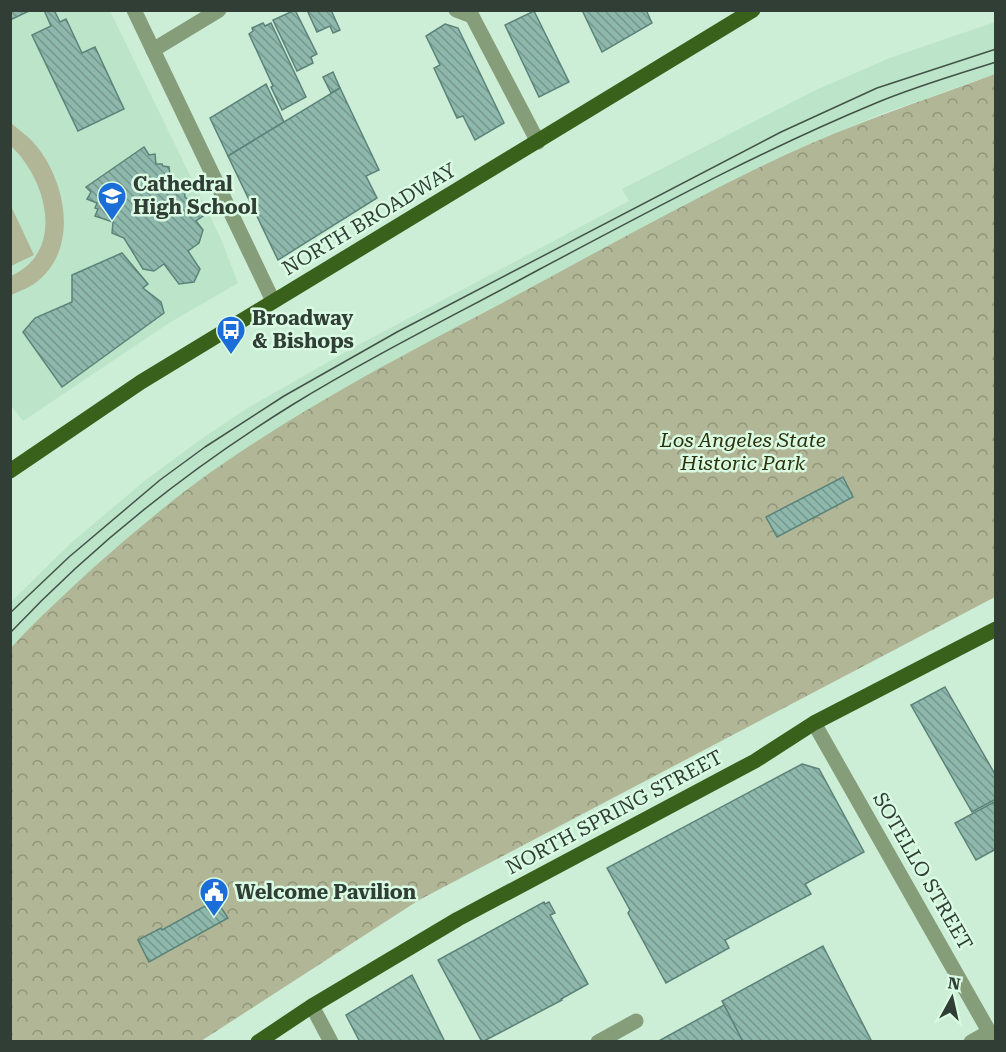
<svg xmlns="http://www.w3.org/2000/svg" width="1006" height="1052" viewBox="0 0 1006 1052" font-family="'Roboto Serif',serif">
<style>
.built{fill:#bbe4c8}
.grass{fill:#b1b696}
.park{fill:url(#park-crowns)}
.building{fill:url(#building-back-hatch);stroke:#5c8379;stroke-width:1.5}
.lines{fill:none;stroke-linecap:round;stroke-linejoin:round}
.minor{stroke:#869d79;stroke-width:15}
.major{stroke:#39611b;stroke-width:15}
.tram{stroke:#435248;stroke-width:1.5}
.labels{text-anchor:middle;stroke-width:5;stroke-linejoin:round;paint-order:stroke}
.poi-label{font-size:20px;font-weight:bold;fill:#313e35;stroke:#d9fae3;text-anchor:start}
.street-label{font-size:20px;fill:#313e35;stroke:#d9fae3}
.park-label{font-size:20px;font-style:italic;fill:#2e3109;stroke:#d9fae3}
</style>
<defs>
<pattern id="park-crowns" width="20" height="18" patternUnits="userSpaceOnUse" patternTransform="scale(1.5)"><rect width="20" height="18" fill="#b1b696"/><path d="M2 6a3 3 0 1 1 6 0M12 15a3 3 0 1 1 6 0" fill="none" stroke="#91957b"/></pattern>
<pattern id="building-back-hatch" width="6" height="6" patternUnits="userSpaceOnUse" patternTransform="scale(1.5)"><rect width="6" height="6" fill="#8fb8ac"/><path d="M-1 5l2 2M0 0l6 6M5-1l2 2" fill="none" stroke="#75978d"/></pattern>
</defs>
<rect width="100%" height="100%" fill="#ccedd6"/>
<g class="built">
<path d="M 10,11 L 110,11 L 221,239 L 238,283 L 169,323 L 23,421 L 10,404 Z"/>
<path d="M 995,22 L 995,74 L 881,114 L 784,155 L 467,321 L 221,465 L 139,528 L 59,600 L 11,649 L 11,602 L 72,542 L 147,479 L 200,440 L 246,409 L 351,349 L 629,201 L 622,189 L 816,90 L 890,58 Z"/>
</g>
<g class="grass">
<path d="M 11,123 C 20,131 31,138 38,148 C 66,184 78,247 39,280 C 31,287 20,291 11,295 L 11,276 C 66,251 47,180 11,146 Z"/>
<path d="M 10,204 L 34,255 L 11,266 L 10,266 Z"/>
</g>
<path class="park" d="M 995,74 L 995,597 L 419,900 L 201,1041 L 11,1042 L 10,649 C 36,620 65,594 93,568 C 135,531 177,495 224,463 C 313,402 408,352 504,302 C 597,252 690,200 785,155 C 854,123 925,100 995,74 Z"/>
<g class="building">
<path d="M 10,10 L 31,10 L 10,20 Z"/>
<path d="M 44,10 L 54,10 L 60,22 L 66,19 L 82,53 L 95,47 L 124,109 L 78,131 L 32,35 L 51,26 Z"/>
<path d="M 295,10 L 317,54 L 311,57 L 313,63 L 297,71 L 273,20 Z"/>
<path d="M 307,10 L 331,10 L 340,30 L 333,33 L 330,26 L 317,32 Z"/>
<path d="M 582,10 L 646,10 L 652,23 L 602,52 Z"/>
<path d="M 534,11 L 569,82 L 539,97 L 505,25 Z"/>
<path d="M 263,23 L 265,26 L 271,23 L 306,97 L 282,110 L 271,87 L 273,86 L 249,34 L 253,31 L 252,28 Z"/>
<path d="M 445,24 L 458,28 L 504,123 L 475,140 L 463,116 L 457,118 L 434,68 L 440,65 L 426,36 Z"/>
<path d="M 333,72 L 340,88 L 331,93 L 323,77 Z"/>
<path d="M 266,84 L 284,122 L 228,156 L 210,118 Z"/>
<path d="M 340,88 L 379,170 L 366,176 L 377,198 L 278,260 L 228,156 Z"/>
<path d="M 144,147 L 149,155 L 155,154 L 156,164 L 162,164 L 163,166 L 169,167 L 171,183 L 184,187 L 185,197 L 206,214 L 196,221 L 203,230 L 199,243 L 188,251 L 200,269 L 194,282 L 179,284 L 164,264 L 154,271 L 143,269 L 124,238 L 112,233 L 113,222 L 95,216 L 98,209 L 95,208 L 97,203 L 87,199 L 91,192 L 86,187 Z"/>
<path d="M 122,253 L 148,284 L 143,288 L 161,302 L 164,313 L 62,387 L 23,332 L 35,318 L 72,302 L 72,275 Z"/>
<path d="M 843,477 L 853,497 L 777,537 L 766,517 Z"/>
<path d="M 945,687 L 996,776 L 996,799 L 972,812 L 911,705 Z"/>
<path d="M 802,764 L 819,769 L 864,852 L 805,884 L 811,894 L 725,940 L 729,948 L 666,983 L 628,913 L 630,910 L 607,868 Z"/>
<path d="M 996,801 L 996,849 L 976,860 L 955,823 Z"/>
<path d="M 216,900 L 228,918 L 149,962 L 138,940 L 161,928 L 162,930 Z"/>
<path d="M 544,902 L 545,904 L 549,902 L 555,913 L 550,915 L 588,984 L 561,999 L 562,1000 L 482,1042 L 438,960 Z"/>
<path d="M 823,946 L 872,1042 L 743,1042 L 722,1001 Z"/>
<path d="M 412,975 L 445,1042 L 360,1042 L 346,1015 Z"/>
<path d="M 724,1005 L 743,1042 L 657,1042 Z"/>
</g>
<g class="lines">
<g class="minor">
<path d="M 134,10 L 273,301"/>
<path d="M 456,10 L 472,16 L 538,142"/>
<path d="M 153,50 L 219,10"/>
<path d="M 814,723 L 995,1042"/>
<path d="M 312,1006 L 331,1042"/>
<path d="M 598,1042 L 636,1021"/>
<path d="M 971,1042 L 989,1032"/>
</g>
<g class="major">
<path d="M 10,471 L 141,382 L 753,10"/>
<path d="M 258,1042 L 312,1006 L 458,919 L 755,761 L 814,723 L 996,629"/>
</g>
<g class="tram">
<path d="M 10,613 L 69,557 L 160,480 L 205,447 L 284,396 L 397,332 L 781,132 L 877,88 L 996,49"/>
<path d="M 10,633 C 93,545 189,469 292,405 C 372,356 457,314 540,269 C 650,211 760,151 876,103 C 914,87 955,75 996,62"/>
</g>
</g>
<defs>
<g id="school-pin" transform="scale(1.5)"><path d="M0 17L-7.5 6A9.5 9.5 0 1 1 7.5 6Z" fill="#1b6ed8" stroke="#d9fae3"/><path d="M0-5L7-2L0 1L-7-2ZM-4 1L0 2.5L4 1V4Q0 6-4 4Z" fill="#fff"/></g>
<g id="bus-pin" transform="scale(1.5)"><path d="M0 17L-7.5 6A9.5 9.5 0 1 1 7.5 6Z" fill="#1b6ed8" stroke="#d9fae3"/><path d="M-5-6H5V4H4V6H2V4H-2V6H-4V4H-5ZM-3.5-4V0h7V-4ZM-3.5 1.2v1.5H-2V1.2ZM2 1.2v1.5H3.5V1.2Z" fill="#fff"/></g>
<g id="civic-pin" transform="scale(1.5)"><path d="M0 17L-7.5 6A9.5 9.5 0 1 1 7.5 6Z" fill="#1b6ed8" stroke="#d9fae3"/><path d="M-.6-6.5H3V-4.5H.6V-3L4-1V1h2V6H-6V1h2V-1L-.6-3ZM-1.2 2.5V6h2.4V2.5Z" fill="#fff"/></g>
</defs>
<g fill-rule="evenodd">
<use href="#school-pin" x="112" y="196"/>
<use href="#bus-pin" x="231" y="330"/>
<use href="#civic-pin" x="214" y="892"/>
</g>
<g class="labels">
<g class="poi-label">
<text x="133" y="191">Cathedral<tspan x="133" dy="23">High School</tspan></text>
<text x="252" y="325">Broadway<tspan x="252" dy="23">&amp; Bishops</tspan></text>
<text x="235" y="899">Welcome Pavilion</text>
</g>
<g class="street-label">
<text transform="translate(369 219) rotate(-31)" y="7">NORTH BROADWAY</text>
<text transform="translate(614 812) rotate(-28)" y="7">NORTH SPRING STREET</text>
<text transform="translate(923 871) rotate(60)" y="7">SOTELLO STREET</text>
</g>
<g class="park-label">
<text x="743" y="447">Los Angeles State<tspan x="743" dy="23">Historic Park</tspan></text>
</g>
</g>
<rect width="1006" height="1052" fill="none" stroke="#313e35" stroke-width="24"/>
<g transform="translate(952 998) rotate(8)" stroke="#d9fae3" stroke-width="4.5" paint-order="stroke">
<path d="M0-4.5L10 22L0 15L-10 22Z" fill="#313e35"/>
<text y="-9" font-size="16" font-weight="bold" text-anchor="middle" fill="#313e35">N</text>
</g>
</svg>
